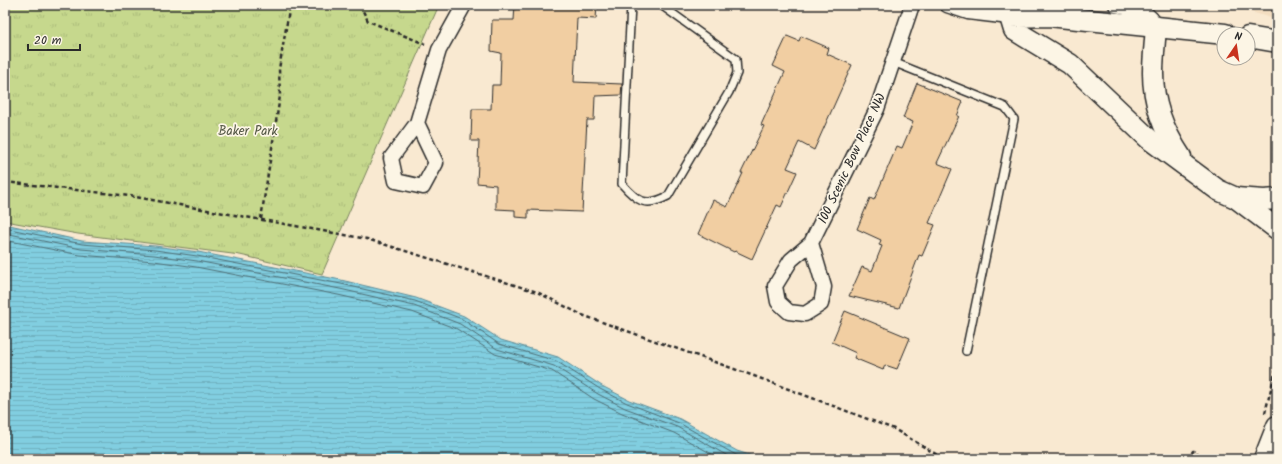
<svg xmlns="http://www.w3.org/2000/svg" width="1282" height="464" viewBox="0 0 1282 464" font-family="Kalam,sans-serif">
<style>
.built{fill:#f3ddc0}
.grass{fill:url(#grass-tufts);stroke:#78825c}
.water{fill:url(#water-rules);stroke:#5f8d98}
.lines{fill:none;stroke-linecap:round;stroke-linejoin:round}
.shore{stroke:#4d6c73;stroke-width:1}
.building{fill:#f1cea2;stroke:#2b2b2b}
.lane-casing{stroke:#2b2b2b;stroke-width:10}
.street-casing{stroke:#2b2b2b;stroke-width:17}
.secondary-casing{stroke:#2b2b2b;stroke-width:23}
.path{stroke:#2b2b2b;stroke-width:2.5;stroke-dasharray:4 3;stroke-linecap:butt}
.lane{stroke:#fcf5e5;stroke-width:7}
.street{stroke:#fcf5e5;stroke-width:14}
.secondary{stroke:#fcf5e5;stroke-width:20}
.labels{text-anchor:middle;stroke-width:3.5;stroke-linejoin:round;paint-order:stroke}
.park-label{font-size:13px;fill:#525644;stroke:#fcf5e5}
.street-label{font-size:13px;fill:#2b2b2b;stroke:#fcf5e5}
</style>
<defs>
<pattern id="grass-tufts" width="24" height="20" patternUnits="userSpaceOnUse"><rect width="24" height="20" fill="#c6d88d"/><path d="M3 7l-1-3M5 7V3M7 7l1-3M15 17l-1-3M17 17v-4M19 17l1-3" fill="none" stroke="#aaba7a"/></pattern>
<pattern id="water-rules" width="6" height="5" patternUnits="userSpaceOnUse"><rect width="6" height="5" fill="#81cee0"/><path d="M0 2.5h6" fill="none" stroke="#70b1c0"/></pattern>
</defs>
<rect width="100%" height="100%" fill="#f9e9d1"/>
<filter id="ink" filterUnits="userSpaceOnUse"><feTurbulence type="fractalNoise" baseFrequency=".025" numOctaves="2"/><feDisplacementMap in="SourceGraphic" scale="8" xChannelSelector="R" yChannelSelector="G"/><feConvolveMatrix kernelMatrix="1 2 1 2 8 2 1 2 1" color-interpolation-filters="sRGB"/></filter>
<g filter="url(#ink)">
<path class="built" d="M 1229,5 L 1277,5 L 1277,20 Z"/>
<path class="grass" d="M 5,5 L 439,5 L 322,274 L 240,255 L 78,234 L 5,221 Z"/>
<path class="water" d="M 5,224 L 82,241 L 155,246 L 198,252 L 341,280 L 416,298 L 464,316 L 501,340 L 558,357 L 602,386 L 629,400 L 680,419 L 737,451 L 762,459 L 5,459 Z"/>
<g class="lines">
<g class="shore">
<path d="M 5,228 L 82,244 L 155,250 L 197,256 L 341,284 L 415,301 L 462,319 L 499,344 L 556,361 L 600,389 L 627,403 L 679,423 L 736,455 L 749,459"/>
<path d="M 5,233 L 81,249 L 154,255 L 197,261 L 340,289 L 414,306 L 460,324 L 497,349 L 554,366 L 598,394 L 625,408 L 677,427 L 733,459"/>
<path d="M 5,240 L 80,255 L 154,261 L 196,267 L 338,295 L 412,312 L 457,329 L 495,354 L 552,371 L 594,399 L 622,413 L 674,433 L 721,459"/>
</g>
</g>
<g class="building">
<path d="M 515,5 L 597,5 L 596,19 L 577,18 L 574,82 L 622,84 L 621,95 L 595,96 L 594,120 L 587,120 L 582,212 L 528,210 L 528,218 L 515,217 L 515,210 L 496,209 L 496,185 L 477,183 L 479,141 L 471,141 L 472,109 L 491,109 L 492,85 L 500,85 L 501,53 L 491,51 L 492,20 L 514,20 Z"/>
<path d="M 787,36 L 799,41 L 801,36 L 829,48 L 827,54 L 852,65 L 814,150 L 799,142 L 787,168 L 797,172 L 781,207 L 777,205 L 752,259 L 735,251 L 734,252 L 698,234 L 713,200 L 727,207 L 743,173 L 741,173 L 764,126 L 761,125 L 785,72 L 773,66 Z"/>
<path d="M 917,83 L 963,102 L 957,116 L 959,116 L 937,163 L 952,169 L 929,223 L 935,225 L 922,256 L 919,255 L 899,308 L 849,296 L 862,267 L 872,271 L 882,246 L 879,245 L 881,240 L 857,229 L 870,198 L 874,200 L 897,146 L 902,148 L 913,122 L 903,118 Z"/>
<path d="M 845,311 L 910,338 L 897,369 L 885,365 L 883,370 L 854,358 L 856,353 L 832,342 Z"/>
</g>
<g class="lines">
<g class="lane-casing">
<g id="lane">
<path d="M 631,5 L 622,184 C 637,201 645,208 668,196 L 729,92 L 737,73 L 736,59 L 661,5"/>
<path d="M 893,62 L 1005,107 L 1014,119 L 966,351"/>
</g>
</g>
<g class="street-casing">
<g id="street">
<path d="M 947,5 L 968,12 L 1010,17 L 1010,5"/>
<path d="M 1116,5 C 1132,9 1150,10 1156,27"/>
<path d="M 417,123 L 436,163 L 423,187 L 396,181 L 391,158 L 417,123 L 439,50 L 464,5"/>
<path d="M 811,243 L 824,287 L 821,304 L 805,314 L 789,312 L 778,302 L 775,286 L 791,260 L 811,243 L 877,109 L 912,5"/>
</g>
</g>
<g class="secondary-casing">
<g id="secondary">
<path d="M 1156,27 C 1155,42 1153,58 1153,73 C 1153,103 1165,133 1181,157"/>
<path d="M 1225,34 L 1049,16 L 1010,17 L 1014,30 L 1070,64 L 1149,139 L 1218,190 L 1236,198 L 1277,229"/>
<path d="M 1248,37 L 1277,42"/>
<path d="M 1236,198 L 1264,200 L 1277,199"/>
<path d="M 1264,459 L 1277,426"/>
</g>
</g>
<g class="path">
<path d="M 360,5 L 368,21 L 425,44"/>
<path d="M 5,182 L 130,196 L 367,239 L 537,292 L 582,315 L 754,376 L 894,429 L 944,459"/>
<path d="M 261,219 L 280,96 L 279,69 L 290,5"/>
<path d="M 1265,413 L 1277,365"/>
<path d="M 1188,459 L 1193,451 L 1196,451 L 1200,459"/>
</g>
<use href="#lane" class="lane"/>
<use href="#street" class="street"/>
<use href="#secondary" class="secondary"/>
</g>
</g>
<g class="labels">
<g class="park-label">
<text x="248" y="135">Baker Park</text>
</g>
<g class="street-label">
<text transform="translate(851 158) rotate(-65)" y="5">100 Scenic Bow Place NW</text>
</g>
</g>
<rect width="1282" height="464" fill="none" stroke="#fcf5e5" stroke-width="20"/>
<rect x="10" y="10" width="1262" height="444" fill="none" stroke="#2b2b2b" stroke-width="1.5" filter="url(#ink)"/>
<g transform="translate(1236 46) rotate(13)"><circle r="19" fill="#fcf5e5" stroke="#a8a49b"/>
<path d="M0-3L7 15L0 10L-7 15Z" fill="#c8321e"/>
<text y="-6" font-size="11" font-weight="bold" text-anchor="middle" fill="#2b2b2b">N</text>
</g>
<path d="M28 44v6h52v-6" fill="none" stroke="#2b2b2b" stroke-width="2"/>
<text x="34" y="44" font-size="12" fill="#2b2b2b" stroke="#fcf5e5" stroke-width="3" paint-order="stroke">20 m</text>
</svg>
